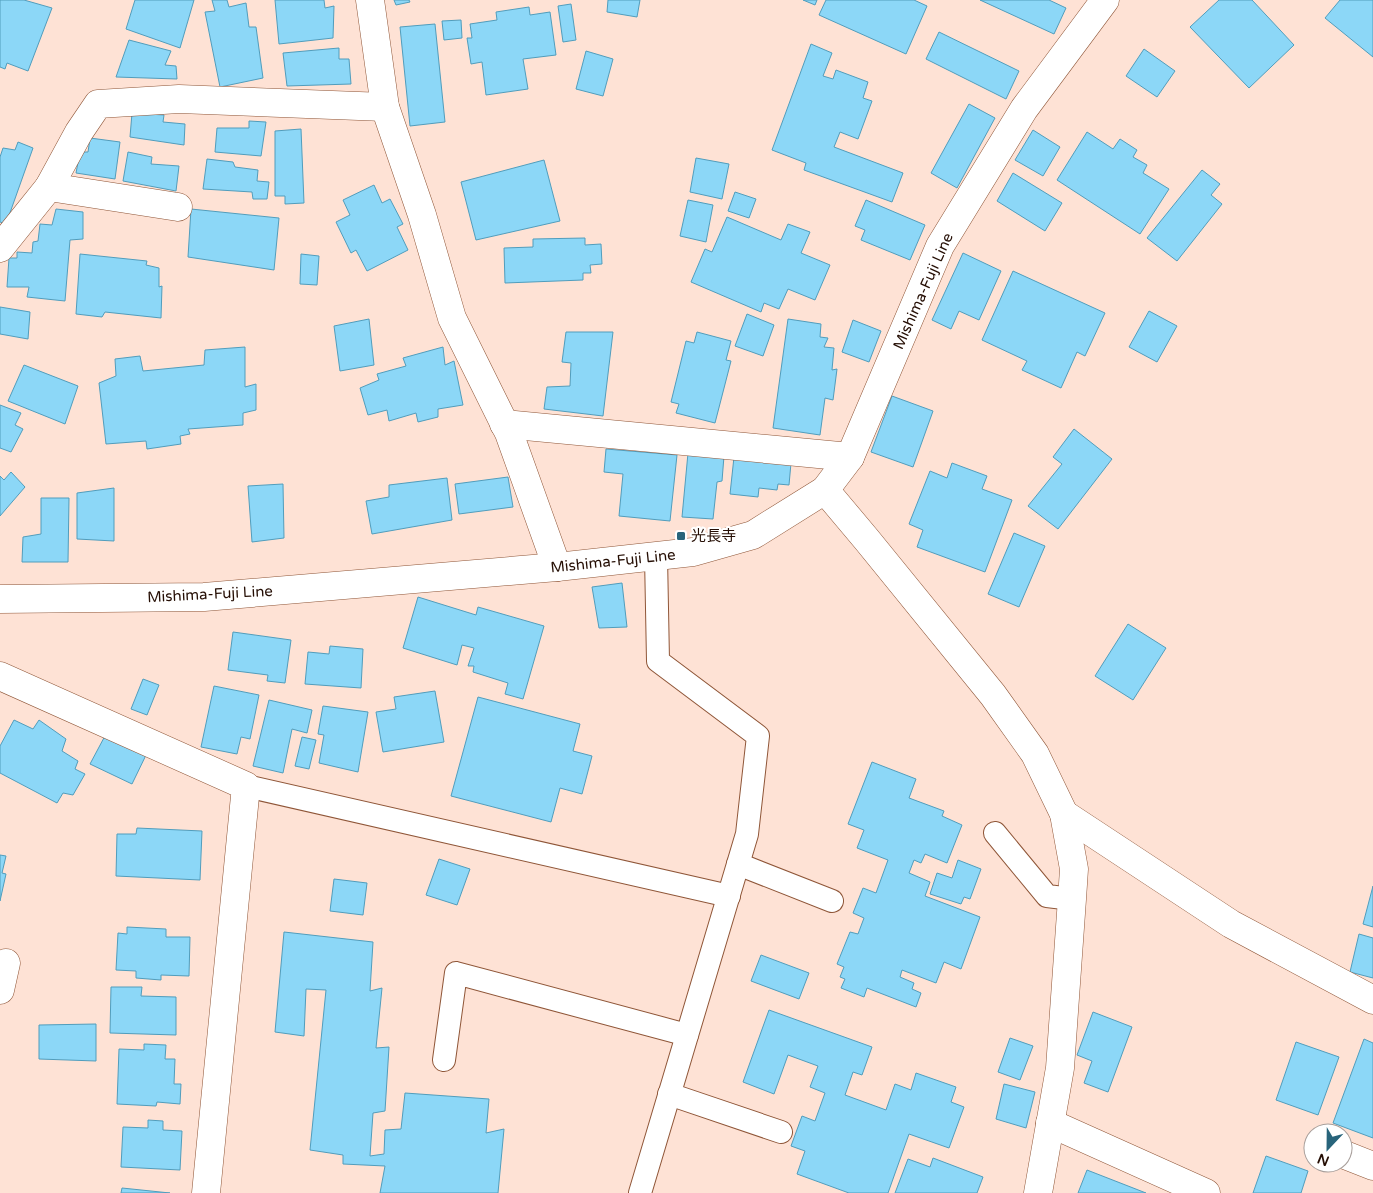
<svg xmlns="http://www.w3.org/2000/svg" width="1373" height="1193" viewBox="0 0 1373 1193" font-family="'Varela Round','Noto Sans JP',sans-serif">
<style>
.building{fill:#8cd7f7;stroke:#519dbc}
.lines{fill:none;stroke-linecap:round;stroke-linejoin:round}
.lane-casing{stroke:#8f5638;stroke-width:24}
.street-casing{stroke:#8f5638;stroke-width:29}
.primary-casing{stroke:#8f5638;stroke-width:29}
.lane{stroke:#fff;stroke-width:22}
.street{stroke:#fff;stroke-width:28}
.primary{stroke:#fff;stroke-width:28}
.poi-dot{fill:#28647b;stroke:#fff;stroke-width:2}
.labels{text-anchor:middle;stroke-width:4;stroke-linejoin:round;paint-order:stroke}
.street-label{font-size:15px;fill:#250e04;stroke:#fff}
.poi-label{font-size:15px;fill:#250e04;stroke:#fff;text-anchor:start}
</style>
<rect width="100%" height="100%" fill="#fee2d5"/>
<g class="building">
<path d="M 0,0 L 24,0 L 52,8 L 28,71 L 7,63 L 5,69 L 0,67 Z"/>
<path d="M 135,0 L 194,0 L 180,48 L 126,29 Z"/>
<path d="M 212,0 L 227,0 L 229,7 L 246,3 L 249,27 L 256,27 L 263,78 L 220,87 L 205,12 L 215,11 Z"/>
<path d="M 275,0 L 324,0 L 325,8 L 334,6 L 333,38 L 279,44 Z"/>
<path d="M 394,0 L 409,0 L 410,2 L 396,5 Z"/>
<path d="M 608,0 L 640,0 L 637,17 L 607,12 Z"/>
<path d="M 803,0 L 817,0 L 815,5 Z"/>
<path d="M 826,0 L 914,0 L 927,6 L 906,54 L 819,15 Z"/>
<path d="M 980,0 L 1049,0 L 1066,8 L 1054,34 Z"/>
<path d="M 1219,0 L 1252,0 L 1294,45 L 1249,88 L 1190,27 Z"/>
<path d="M 1340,0 L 1373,0 L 1373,57 L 1325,18 Z"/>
<path d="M 571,4 L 576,40 L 563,42 L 558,6 Z"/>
<path d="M 529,7 L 530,15 L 550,12 L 556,55 L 523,59 L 528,89 L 486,95 L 482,62 L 471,64 L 467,38 L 472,38 L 470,24 L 497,20 L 496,12 Z"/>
<path d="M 461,20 L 462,38 L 444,40 L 442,21 Z"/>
<path d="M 435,24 L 445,122 L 410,126 L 400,27 Z"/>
<path d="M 939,32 L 1019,71 L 1006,99 L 926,59 Z"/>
<path d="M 129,40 L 171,51 L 165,65 L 176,66 L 177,79 L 116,77 Z"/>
<path d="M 811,44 L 832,53 L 823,76 L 833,79 L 836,70 L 868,82 L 863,98 L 872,101 L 858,139 L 840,132 L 834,147 L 903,173 L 892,202 L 804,170 L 806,163 L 772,150 Z"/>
<path d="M 339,48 L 339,59 L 349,59 L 351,84 L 287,86 L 283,53 Z"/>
<path d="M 1144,49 L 1175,71 L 1157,97 L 1126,76 Z"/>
<path d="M 586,51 L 613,59 L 603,96 L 576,89 Z"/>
<path d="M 969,104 L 995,118 L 957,188 L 931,173 Z"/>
<path d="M 132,113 L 164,115 L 163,122 L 185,124 L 184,145 L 130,137 Z"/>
<path d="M 249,121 L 266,122 L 261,156 L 215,152 L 217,128 L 249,128 Z"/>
<path d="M 301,129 L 304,203 L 285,204 L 285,196 L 275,196 L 275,131 Z"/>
<path d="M 1033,130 L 1060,147 L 1043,176 L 1015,160 Z"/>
<path d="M 1087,132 L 1113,149 L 1120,139 L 1137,150 L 1133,157 L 1147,165 L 1143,173 L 1169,189 L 1140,234 L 1057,180 Z"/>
<path d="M 90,138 L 120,142 L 115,179 L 76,173 L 80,152 L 88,152 Z"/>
<path d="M 18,142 L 33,148 L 6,224 L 0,222 L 0,157 L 3,148 L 15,150 Z"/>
<path d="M 128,152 L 152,157 L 151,164 L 179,166 L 176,191 L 123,181 Z"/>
<path d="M 696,158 L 729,164 L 722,199 L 690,192 Z"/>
<path d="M 207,159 L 233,162 L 235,167 L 258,170 L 257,181 L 269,182 L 267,199 L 253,199 L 252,192 L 203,189 Z"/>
<path d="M 544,160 L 560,221 L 476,240 L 461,182 Z"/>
<path d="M 1202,170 L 1220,184 L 1211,195 L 1222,204 L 1177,261 L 1147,238 Z"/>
<path d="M 1013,173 L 1062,203 L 1045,231 L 997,201 Z"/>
<path d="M 374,185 L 382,203 L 390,199 L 403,224 L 397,227 L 408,250 L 367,271 L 356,250 L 351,253 L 336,222 L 350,215 L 343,200 Z"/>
<path d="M 735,192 L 756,199 L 749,218 L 728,211 Z"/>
<path d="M 688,200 L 713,205 L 706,242 L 680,236 Z"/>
<path d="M 866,200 L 925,225 L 910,260 L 861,240 L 865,230 L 855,226 Z"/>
<path d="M 56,209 L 83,212 L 83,239 L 70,240 L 65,301 L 27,297 L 29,287 L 7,287 L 9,258 L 17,258 L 17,252 L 32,253 L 33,242 L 38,241 L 40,224 L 52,225 Z"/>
<path d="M 191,209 L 279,218 L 274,270 L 188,257 Z"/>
<path d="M 727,217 L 781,240 L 788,224 L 810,232 L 801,253 L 830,265 L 815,300 L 788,289 L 779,309 L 764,303 L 761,312 L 691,282 L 705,249 L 712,252 Z"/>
<path d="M 585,238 L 585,245 L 601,244 L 602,264 L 590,265 L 591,273 L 583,273 L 583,280 L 505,283 L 504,248 L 533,247 L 533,239 Z"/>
<path d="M 963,253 L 1001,271 L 979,320 L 959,311 L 951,329 L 932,320 Z"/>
<path d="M 80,254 L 147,261 L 146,265 L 159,268 L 159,287 L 162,286 L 161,318 L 105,312 L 102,317 L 76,314 Z"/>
<path d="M 301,254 L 319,256 L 317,285 L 300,284 Z"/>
<path d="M 1013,271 L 1105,313 L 1085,356 L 1077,352 L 1061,388 L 1022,370 L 1027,361 L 982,340 Z"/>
<path d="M 0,307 L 30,312 L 28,339 L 0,334 Z"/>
<path d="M 1149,311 L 1177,326 L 1157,362 L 1129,347 Z"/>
<path d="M 747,314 L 774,325 L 763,356 L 735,346 Z"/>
<path d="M 369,319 L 374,365 L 340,371 L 334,326 Z"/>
<path d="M 788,319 L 821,324 L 820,337 L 828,338 L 824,347 L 834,348 L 832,370 L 837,369 L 833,400 L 825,398 L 820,435 L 773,428 Z"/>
<path d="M 853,320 L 881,331 L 869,362 L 842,352 Z"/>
<path d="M 566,332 L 613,332 L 603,416 L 544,409 L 547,387 L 570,386 L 571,363 L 562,362 Z"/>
<path d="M 697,332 L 731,341 L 726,360 L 731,361 L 715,423 L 676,413 L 679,404 L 671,402 L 686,341 L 694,343 Z"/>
<path d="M 245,347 L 245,387 L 256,384 L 256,410 L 243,413 L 243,425 L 188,429 L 190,434 L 180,436 L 181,444 L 147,449 L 146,441 L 106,444 L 99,383 L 116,376 L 115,359 L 140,356 L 143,371 L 204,365 L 205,350 Z"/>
<path d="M 443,347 L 445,365 L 454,361 L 463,405 L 438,409 L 438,417 L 418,422 L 416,413 L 389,421 L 387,410 L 368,415 L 360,388 L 379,380 L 377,374 L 406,366 L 403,358 Z"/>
<path d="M 24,365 L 78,386 L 65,424 L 8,401 Z"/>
<path d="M 892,396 L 933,411 L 913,467 L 871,452 Z"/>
<path d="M 0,405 L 21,413 L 15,425 L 23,429 L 11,452 L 0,448 Z"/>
<path d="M 1074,429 L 1112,459 L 1058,529 L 1028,506 L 1062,464 L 1053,457 Z"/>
<path d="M 606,449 L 677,455 L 670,521 L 619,516 L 623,474 L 604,472 Z"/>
<path d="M 688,453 L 724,456 L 722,481 L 717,482 L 713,519 L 682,517 Z"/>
<path d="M 734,457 L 791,463 L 789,485 L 778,484 L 777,490 L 759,488 L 758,497 L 730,494 Z"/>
<path d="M 952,463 L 987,476 L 982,489 L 1012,500 L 985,572 L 917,547 L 923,530 L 909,524 L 930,471 L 947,478 Z"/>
<path d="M 11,472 L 25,487 L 0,516 L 0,476 L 4,480 Z"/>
<path d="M 508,477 L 513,507 L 459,514 L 455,484 Z"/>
<path d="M 447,478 L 452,520 L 372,534 L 366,501 L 389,497 L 389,485 Z"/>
<path d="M 283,484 L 284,538 L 252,542 L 248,486 Z"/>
<path d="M 114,488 L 114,541 L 77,539 L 77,493 Z"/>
<path d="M 41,498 L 69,498 L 68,562 L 22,562 L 23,537 L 41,534 Z"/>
<path d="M 1014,533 L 1045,546 L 1019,607 L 988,594 Z"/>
<path d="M 622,583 L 627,627 L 599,628 L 592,587 Z"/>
<path d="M 418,597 L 476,615 L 478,607 L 544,626 L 523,699 L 505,694 L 508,683 L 473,672 L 474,666 L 468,666 L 474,648 L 462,645 L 457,665 L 403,648 Z"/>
<path d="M 1128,624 L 1166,648 L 1133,700 L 1095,676 Z"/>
<path d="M 233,632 L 291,640 L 285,683 L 267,681 L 268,675 L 228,670 Z"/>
<path d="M 330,646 L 363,649 L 361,688 L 305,684 L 308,652 L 329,654 Z"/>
<path d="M 143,679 L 159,685 L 147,715 L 131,709 Z"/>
<path d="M 214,686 L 259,695 L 250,739 L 241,737 L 237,754 L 201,747 Z"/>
<path d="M 435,691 L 444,742 L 383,752 L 376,712 L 396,709 L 394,697 Z"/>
<path d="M 478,697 L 580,724 L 573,751 L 592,756 L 582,794 L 560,788 L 551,822 L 451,796 Z"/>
<path d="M 269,700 L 312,710 L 307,733 L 292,729 L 283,773 L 253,766 Z"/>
<path d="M 323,706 L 368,712 L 358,772 L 319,763 L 324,735 L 318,734 Z"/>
<path d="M 14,720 L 33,729 L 39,720 L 66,739 L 62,751 L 78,761 L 75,769 L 85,774 L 73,795 L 63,793 L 57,803 L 0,773 L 0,746 Z"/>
<path d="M 106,734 L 148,751 L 132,784 L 90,764 Z"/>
<path d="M 302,737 L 316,740 L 309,769 L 295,766 Z"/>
<path d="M 872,762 L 916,779 L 909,798 L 944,811 L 942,816 L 962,825 L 947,863 L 925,854 L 921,863 L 914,860 L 909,873 L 930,882 L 925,896 L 980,917 L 961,969 L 944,962 L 936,983 L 902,970 L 900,977 L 914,983 L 912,989 L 921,993 L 916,1007 L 867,988 L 864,997 L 841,988 L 845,979 L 840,977 L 844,967 L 837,964 L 850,932 L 858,934 L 864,918 L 853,913 L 863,888 L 876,893 L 888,860 L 857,848 L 864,830 L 848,824 Z"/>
<path d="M 137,828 L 202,831 L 200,880 L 116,876 L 117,834 L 136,834 Z"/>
<path d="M 0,855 L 6,856 L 2,873 L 6,874 L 0,901 Z"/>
<path d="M 439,859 L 470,869 L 457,905 L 426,895 Z"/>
<path d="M 958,860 L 981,869 L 970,899 L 964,897 L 961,904 L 930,894 L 937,873 L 952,878 Z"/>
<path d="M 334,879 L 367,883 L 363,915 L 330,911 Z"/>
<path d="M 1373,886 L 1373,927 L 1363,924 Z"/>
<path d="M 127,927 L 166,929 L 166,937 L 190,937 L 189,976 L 161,975 L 161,980 L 136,978 L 136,971 L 116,970 L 118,933 L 127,934 Z"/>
<path d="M 284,932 L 373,942 L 370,991 L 382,988 L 376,1048 L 389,1047 L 385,1111 L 373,1113 L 370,1156 L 384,1154 L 385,1130 L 401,1129 L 405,1093 L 489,1099 L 486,1133 L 504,1129 L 498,1193 L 380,1193 L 385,1166 L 343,1164 L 343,1155 L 310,1150 L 326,990 L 306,989 L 304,1036 L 275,1032 Z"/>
<path d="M 1359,934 L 1373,938 L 1373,978 L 1350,972 Z"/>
<path d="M 761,955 L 809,973 L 799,999 L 751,981 Z"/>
<path d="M 111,987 L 142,987 L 141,996 L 176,997 L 176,1035 L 110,1033 Z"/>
<path d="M 769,1010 L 872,1047 L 862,1075 L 853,1072 L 845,1095 L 886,1110 L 895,1084 L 911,1090 L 916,1073 L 956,1087 L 951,1102 L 964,1107 L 949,1148 L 909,1134 L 888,1193 L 849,1193 L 797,1174 L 805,1151 L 791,1146 L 802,1116 L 815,1121 L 825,1093 L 810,1087 L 818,1066 L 788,1055 L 774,1094 L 743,1082 Z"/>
<path d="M 1093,1012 L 1132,1027 L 1108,1092 L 1084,1083 L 1092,1061 L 1077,1055 Z"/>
<path d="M 96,1024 L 96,1061 L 39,1059 L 39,1025 Z"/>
<path d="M 1010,1038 L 1033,1046 L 1020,1080 L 998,1072 Z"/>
<path d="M 1364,1039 L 1373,1043 L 1373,1138 L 1333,1123 Z"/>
<path d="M 1296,1042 L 1339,1057 L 1318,1115 L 1276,1100 Z"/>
<path d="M 144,1044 L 166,1045 L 165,1059 L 175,1059 L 174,1084 L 181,1084 L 180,1104 L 157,1102 L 156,1106 L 117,1104 L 119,1049 L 144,1050 Z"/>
<path d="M 1004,1084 L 1035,1092 L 1026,1128 L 996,1119 Z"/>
<path d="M 148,1120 L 163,1121 L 163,1130 L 182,1131 L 180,1170 L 121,1167 L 123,1127 L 148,1128 Z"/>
<path d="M 1266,1156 L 1308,1171 L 1301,1193 L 1253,1193 Z"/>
<path d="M 933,1158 L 983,1177 L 977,1193 L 895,1193 L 908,1159 L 930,1167 Z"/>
<path d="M 1087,1170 L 1146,1193 L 1078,1193 Z"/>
<path d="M 122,1188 L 170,1193 L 121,1193 Z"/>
</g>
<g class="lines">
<g class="lane-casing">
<g id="lane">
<path d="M 246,786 L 729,896"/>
<path d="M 995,833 L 1047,896 L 1072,899"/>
<path d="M 738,864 L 832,901"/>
<path d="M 444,1060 L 456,973 L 687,1035"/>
<path d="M 669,1094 L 781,1132"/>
<path d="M 640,1193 L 747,834 L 758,736 L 658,661 L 656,556"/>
</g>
</g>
<g class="street-casing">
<g id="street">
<path d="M 370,0 L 385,107 L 422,215 L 452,318 L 509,433 L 557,567"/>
<path d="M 49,187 L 178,207"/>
<path d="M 0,248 L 49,187 L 79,132 L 98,104 L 179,99 L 385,107"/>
<path d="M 504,424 L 850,457"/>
<path d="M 825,490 L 867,540 L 993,695 L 1035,754 L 1064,814 L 1074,869 L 1072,899 L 1060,1068 L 1038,1193"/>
<path d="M 0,676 L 246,786 L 206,1193"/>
<path d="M 1064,814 L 1231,924 L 1373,1000"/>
<path d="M 0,990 L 6,963"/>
<path d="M 1050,1123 L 1206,1193"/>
<path d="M 1345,1155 L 1373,1166"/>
</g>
</g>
<g class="primary-casing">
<path id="primary" d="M 0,599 L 204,597 L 557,567 L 693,552 L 753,535 L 825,490 L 850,457 L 940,246 L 1024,109 L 1105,0"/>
</g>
<use href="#lane" class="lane"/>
<use href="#street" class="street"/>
<use href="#primary" class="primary"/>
</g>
<rect class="poi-dot" x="676" y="531" width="10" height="10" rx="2.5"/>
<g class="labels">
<g class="street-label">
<text transform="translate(923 291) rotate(-66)" y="5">Mishima-Fuji Line</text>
<text transform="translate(613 561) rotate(-6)" y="5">Mishima-Fuji Line</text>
<text transform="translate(210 594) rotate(-3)" y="5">Mishima-Fuji Line</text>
</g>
<g class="poi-label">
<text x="691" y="541">光長寺</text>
</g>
</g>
<g transform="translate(1328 1148) rotate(202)"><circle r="24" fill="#ffffff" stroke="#a89f9b"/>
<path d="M0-4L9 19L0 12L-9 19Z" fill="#28647b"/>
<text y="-8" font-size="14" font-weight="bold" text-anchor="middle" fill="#250e04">N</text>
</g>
</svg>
